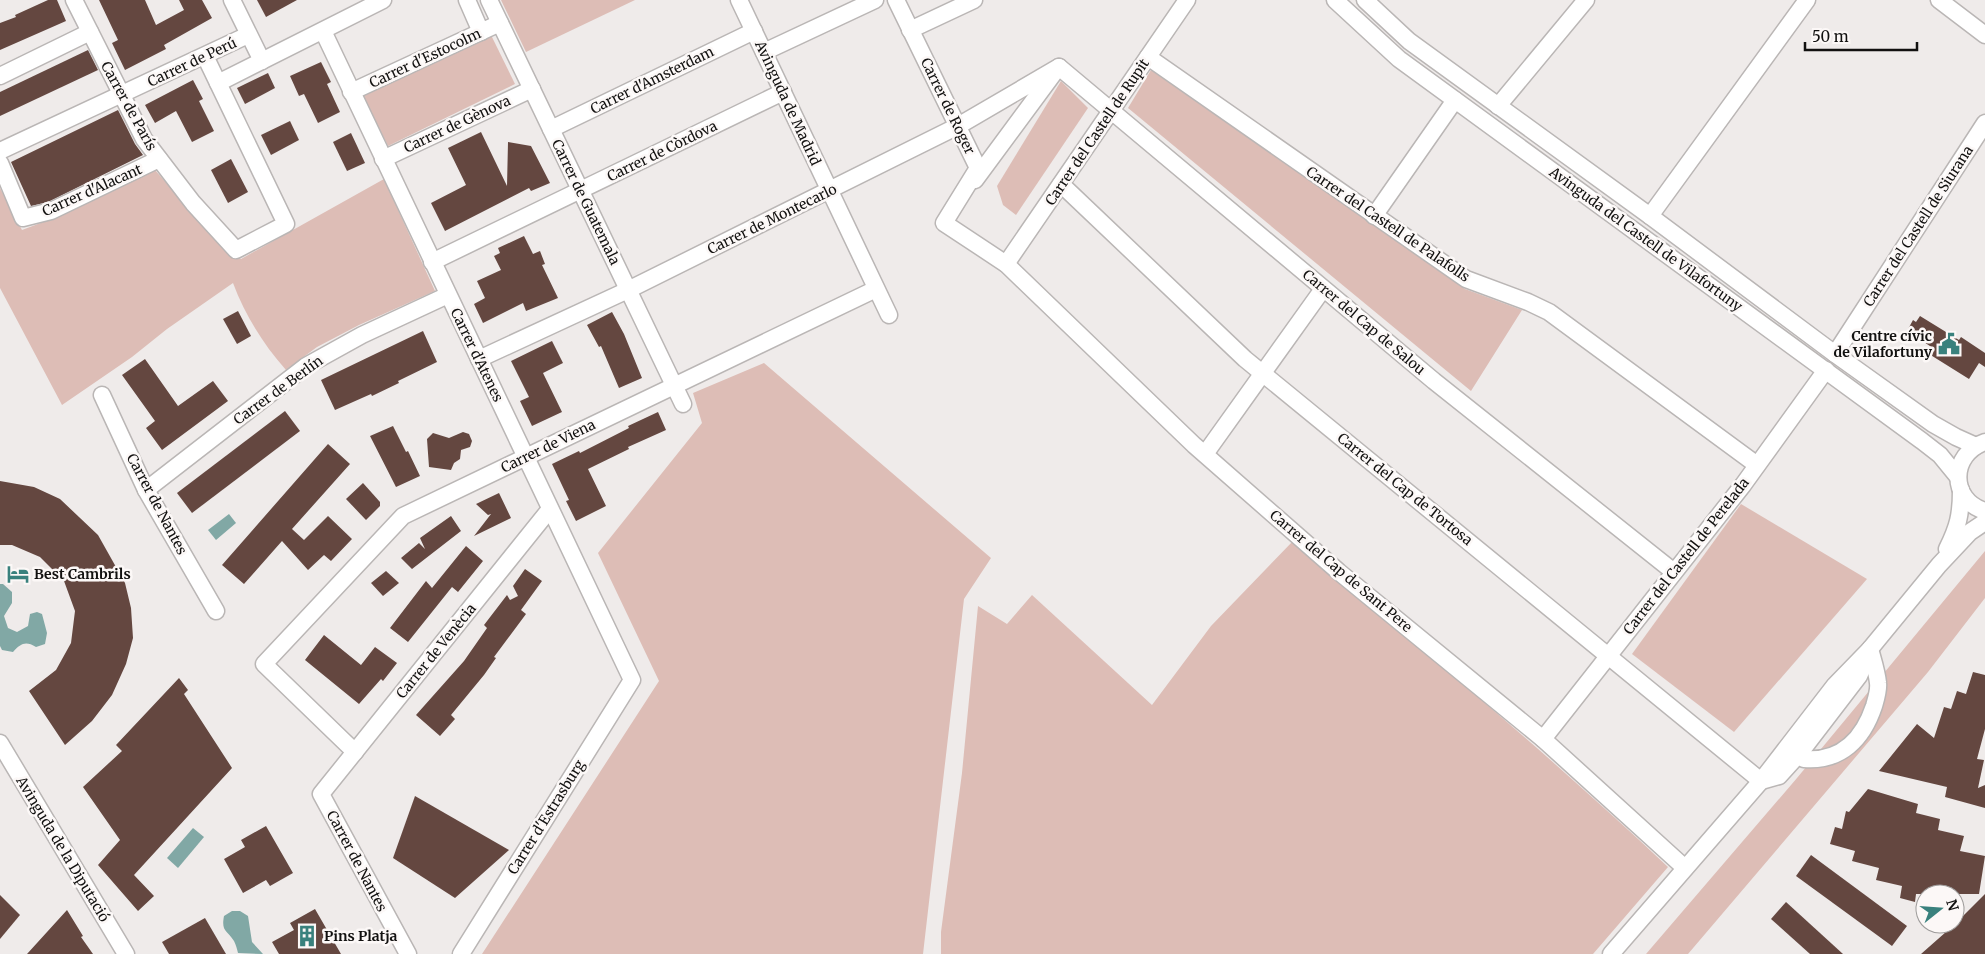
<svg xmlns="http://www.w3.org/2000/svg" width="1985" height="954" viewBox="0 0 1985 954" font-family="Merriweather,serif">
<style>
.green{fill:#ddbdb6}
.water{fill:#81a8a5}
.building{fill:#644740}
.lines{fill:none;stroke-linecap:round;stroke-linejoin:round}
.minor-casing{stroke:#bab6b5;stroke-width:19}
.minor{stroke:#fff;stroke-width:16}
.labels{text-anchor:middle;stroke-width:5;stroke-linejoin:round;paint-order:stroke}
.street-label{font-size:14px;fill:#121110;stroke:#fcf8f7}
.poi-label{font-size:14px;font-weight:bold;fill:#121110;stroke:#fcf8f7;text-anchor:start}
</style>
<rect width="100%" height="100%" fill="#efebea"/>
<g class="green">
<path d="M 501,0 L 635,0 L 526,52 Z"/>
<path d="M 491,35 L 515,84 L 388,146 L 363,96 Z"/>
<path d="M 1151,70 L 1465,289 L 1522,310 L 1471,391 L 1128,108 Z"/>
<path d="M 1061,81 L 1088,108 L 1016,215 L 1003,205 L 997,186 Z"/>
<path d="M 155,170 L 229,254 L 241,259 L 384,179 L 435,291 L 359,325 L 317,347 L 286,370 C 263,344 245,315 233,283 L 167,329 L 132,357 L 62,405 L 0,288 L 0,188 L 22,230 L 62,215 L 141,174 Z"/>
<path d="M 764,363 L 991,558 L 964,599 L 923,954 L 482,954 L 659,681 L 598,553 L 702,423 L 693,393 Z"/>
<path d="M 1741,504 L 1867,579 L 1734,732 L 1632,654 Z"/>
<path d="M 1293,541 C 1420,647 1547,753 1668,867 L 1593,954 L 941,954 L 941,932 L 962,773 L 978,606 L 1007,624 L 1032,595 L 1152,705 L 1211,626 Z"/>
<path d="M 1985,551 L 1985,598 L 1928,672 L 1688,954 L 1646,954 L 1797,778 Z"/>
</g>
<g class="water">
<path d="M 229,514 L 236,523 L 216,540 L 208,530 Z"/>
<path d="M 0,584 L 3,584 L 12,592 L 12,603 L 4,616 L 8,628 L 17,632 L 28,626 L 30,614 L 37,612 L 42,614 L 47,633 L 45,644 L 36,647 C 26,641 21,643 13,652 L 2,650 L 0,646 Z"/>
<path d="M 193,828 L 204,837 L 178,868 L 167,858 Z"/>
<path d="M 232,911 L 240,911 L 248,916 L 252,942 L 263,954 L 238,953 C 237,949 236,945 234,941 C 227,930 221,932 224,916 Z"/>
</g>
<g class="building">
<path d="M 48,0 L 57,0 L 66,21 L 0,50 L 0,23 L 16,17 L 15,15 Z"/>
<path d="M 99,0 L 145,0 L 156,25 L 184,10 L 179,0 L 202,0 L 212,18 L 164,45 L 166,49 L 125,70 L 112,43 L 118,40 Z"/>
<path d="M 257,0 L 297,0 L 266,17 Z"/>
<path d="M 88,50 L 98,70 L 0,116 L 0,92 Z"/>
<path d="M 321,62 L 331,82 L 327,84 L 340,112 L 318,123 L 304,94 L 299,96 L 290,76 Z"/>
<path d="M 268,73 L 275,88 L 245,104 L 237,88 Z"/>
<path d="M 193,80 L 203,99 L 199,101 L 214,131 L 192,142 L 176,111 L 155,123 L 145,105 Z"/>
<path d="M 118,110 L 135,144 L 143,155 L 48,202 L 31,206 L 11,162 Z"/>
<path d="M 290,121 L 299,140 L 271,155 L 261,135 Z"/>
<path d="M 481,132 L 507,186 L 508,142 L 531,146 L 550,183 L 531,191 L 529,188 L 445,231 L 431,203 L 466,185 L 448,148 Z"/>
<path d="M 351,133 L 365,163 L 347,171 L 333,142 Z"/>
<path d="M 231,159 L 248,192 L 228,203 L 211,170 Z"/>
<path d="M 524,236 L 533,254 L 540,251 L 545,264 L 542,265 L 558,298 L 526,311 L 523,303 L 483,323 L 474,304 L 485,298 L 477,281 L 501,270 L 494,256 L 500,253 L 498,248 Z"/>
<path d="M 238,311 L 251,336 L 237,344 L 223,319 Z"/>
<path d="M 612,312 L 624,334 L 642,378 L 619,388 L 601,346 L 599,347 L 587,325 Z"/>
<path d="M 1920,316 L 1959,340 L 1961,337 L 1985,353 L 1985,367 L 1979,363 L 1969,379 L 1929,354 L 1933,348 L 1907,331 L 1913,320 L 1916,322 Z"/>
<path d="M 423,331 L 437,362 L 398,381 L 399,383 L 372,396 L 371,394 L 335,410 L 321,380 Z"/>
<path d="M 552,341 L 563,363 L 543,373 L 562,412 L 532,426 L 520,401 L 529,397 L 511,361 Z"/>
<path d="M 145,359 L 178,406 L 213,381 L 228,401 L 162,450 L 146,428 L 155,421 L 122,375 Z"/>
<path d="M 285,411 L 300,431 L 192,513 L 177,493 Z"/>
<path d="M 658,412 L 666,430 L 628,447 L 629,449 L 588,469 L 606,506 L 576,521 L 566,501 L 569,500 L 552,464 L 579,451 L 580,453 L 629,428 L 628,426 Z"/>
<path d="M 393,426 L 406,452 L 408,451 L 420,476 L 396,487 L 370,436 Z"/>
<path d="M 463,432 L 469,434 L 472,441 L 470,447 L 461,450 L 460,459 L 454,463 L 451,470 L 429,467 L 427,439 L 433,433 L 449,438 Z"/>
<path d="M 328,444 L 350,464 L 292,529 L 304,540 L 328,516 L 352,539 L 331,561 L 324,555 L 308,570 L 282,541 L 244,584 L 222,565 Z"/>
<path d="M 0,481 L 34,487 L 60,499 L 98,535 L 125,583 L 131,608 L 133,638 L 126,664 L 112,695 L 92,721 L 65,745 L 29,691 L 56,670 L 71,643 L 75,611 L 64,581 L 40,557 L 12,545 L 0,545 Z"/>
<path d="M 363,483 L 380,502 L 380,506 L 366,520 L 346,499 Z"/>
<path d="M 499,493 L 511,518 L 474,536 L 491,514 L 488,515 L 476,504 Z"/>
<path d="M 451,516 L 461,531 L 412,569 L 401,558 L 419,543 L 425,549 L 420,538 Z"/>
<path d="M 466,546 L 483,561 L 458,592 L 452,587 L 408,642 L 390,628 L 426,581 L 432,588 Z"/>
<path d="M 525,569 L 542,581 L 521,610 L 526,614 L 494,657 L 496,658 L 484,675 L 451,715 L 455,719 L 440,736 L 416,715 L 464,661 L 487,628 L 484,625 L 507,595 L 510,600 L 518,596 L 513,586 Z"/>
<path d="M 386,571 L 399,583 L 383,596 L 371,583 Z"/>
<path d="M 324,635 L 361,665 L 375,647 L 397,663 L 383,681 L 381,679 L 359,704 L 305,660 Z"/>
<path d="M 1973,672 L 1985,675 L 1985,729 L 1977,759 L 1984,760 L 1978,788 L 1985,785 L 1985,808 L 1945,797 L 1947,787 L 1879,771 L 1917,724 L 1934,738 L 1944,707 L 1951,709 L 1957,691 L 1966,694 Z"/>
<path d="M 179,678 L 188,690 L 184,694 L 232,768 L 134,875 L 154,896 L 138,911 L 98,865 L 120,840 L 83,787 L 122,751 L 116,745 Z"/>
<path d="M 1868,789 L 1918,804 L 1916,813 L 1940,819 L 1938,830 L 1964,836 L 1960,851 L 1985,856 L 1979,894 L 1916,894 L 1915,902 L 1900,898 L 1902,886 L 1876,880 L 1879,868 L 1852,861 L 1855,851 L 1830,844 L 1835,827 L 1842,829 L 1846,811 L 1849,812 Z"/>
<path d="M 415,796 L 509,850 L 455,898 L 393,858 Z"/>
<path d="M 266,826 L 293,873 L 270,886 L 266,880 L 243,893 L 224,859 L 245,847 L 241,840 Z"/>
<path d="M 1811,855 L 1907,926 L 1892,946 L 1796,876 Z"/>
<path d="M 1985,894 L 1985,954 L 1921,954 L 1955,924 Z"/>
<path d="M 0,895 L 20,915 L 0,939 Z"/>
<path d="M 1786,902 L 1843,954 L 1810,954 L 1771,919 Z"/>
<path d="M 315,909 L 341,954 L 279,954 L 272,942 L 294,930 L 290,923 Z"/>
<path d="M 67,910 L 83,936 L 81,937 L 93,954 L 27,954 Z"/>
<path d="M 205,918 L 226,954 L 169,954 L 162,942 Z"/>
</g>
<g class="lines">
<g class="minor-casing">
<g id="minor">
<path d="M 74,0 L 144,139 L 193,203 L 236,250 L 286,224 L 205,56"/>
<path d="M 232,0 L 262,61"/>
<path d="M 467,0 L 481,32"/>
<path d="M 489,0 L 683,404"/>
<path d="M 739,0 L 889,315"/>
<path d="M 896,0 L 978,168 L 944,223 L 1006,264 L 1194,445 L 1339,572 L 1543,739 L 1685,868"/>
<path d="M 1335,0 L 1399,59 L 1922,441 L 1940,455 L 1958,477"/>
<path d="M 1365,0 L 1409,41 L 1650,216 L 1835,354 L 1933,424 L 1956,437 L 1976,446"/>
<path d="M 1939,0 L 1985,35"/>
<path d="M 910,30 L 974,0"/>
<path d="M 323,31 L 632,680 L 461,954"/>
<path d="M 764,52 L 875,0"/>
<path d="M 1148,57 L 1466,279 L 1528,302 L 1549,312 L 1757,465"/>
<path d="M 1059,67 L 1434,381 L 1674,572"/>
<path d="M 0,76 L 90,32"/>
<path d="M 218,83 L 383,0"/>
<path d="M 351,92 L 500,23"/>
<path d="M 1498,106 L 1586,0"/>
<path d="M 551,129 L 754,31"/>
<path d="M 0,151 L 248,35"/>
<path d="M 383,159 L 532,89"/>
<path d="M 0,163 L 23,218 L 51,211 L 159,159"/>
<path d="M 975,180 L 1054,73"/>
<path d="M 1061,184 L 1245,359 L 1761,781"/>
<path d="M 1374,216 L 1455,100"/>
<path d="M 1650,216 L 1807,0"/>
<path d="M 432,262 L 783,92"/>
<path d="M 1006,264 L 1187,0"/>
<path d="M 1835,354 L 1985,123"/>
<path d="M 479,359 L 628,290 L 958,126 L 1059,67"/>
<path d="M 102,395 L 146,490 L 216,611"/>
<path d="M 1985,442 C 1950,454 1949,500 1985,511"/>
<path d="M 1205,454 L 1323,289"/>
<path d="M 146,490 L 306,366 L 362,335 L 448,295"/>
<path d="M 1947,549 C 1958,527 1961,515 1961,490"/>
<path d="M 1807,733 L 1797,746 L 1804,759 C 1841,762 1863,739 1874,706 C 1876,699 1879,690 1878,683 C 1877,672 1873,660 1870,649"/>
<path d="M 1543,739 L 1743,485 L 1826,370"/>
<path d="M 0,743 L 126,954"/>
<path d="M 355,752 L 264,664 L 403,516 L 876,289"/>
<path d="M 1761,781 L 1779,776 L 1800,753 L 1859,676 L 1867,658"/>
<path d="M 408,954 L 321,794 L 550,509"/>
<path d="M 1611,954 L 1761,781 L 1835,685 L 1870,649 L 1939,565 L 1970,532 L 1985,522"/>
</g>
</g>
<use href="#minor" class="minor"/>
</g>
<defs>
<g id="civic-bare" transform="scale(1.725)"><path d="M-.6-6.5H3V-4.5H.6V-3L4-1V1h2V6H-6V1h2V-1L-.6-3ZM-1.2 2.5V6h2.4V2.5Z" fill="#39817d" stroke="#fcf8f7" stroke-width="2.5" paint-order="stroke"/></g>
<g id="hotel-bare" transform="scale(1.725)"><path d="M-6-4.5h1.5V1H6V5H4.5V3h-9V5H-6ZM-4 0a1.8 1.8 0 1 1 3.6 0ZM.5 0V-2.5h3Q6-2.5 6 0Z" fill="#39817d" stroke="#fcf8f7" stroke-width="2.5" paint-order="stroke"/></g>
<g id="building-bare" transform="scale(1.725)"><path d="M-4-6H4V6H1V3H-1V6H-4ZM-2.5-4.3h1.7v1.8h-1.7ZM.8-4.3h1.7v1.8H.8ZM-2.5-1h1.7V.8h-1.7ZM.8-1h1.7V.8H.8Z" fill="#39817d" stroke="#fcf8f7" stroke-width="2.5" paint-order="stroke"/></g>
</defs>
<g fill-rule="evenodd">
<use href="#civic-bare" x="1949" y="344"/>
<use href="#hotel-bare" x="18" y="574"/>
<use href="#building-bare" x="307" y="936"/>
</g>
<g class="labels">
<g class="street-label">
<text transform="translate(425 58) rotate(-25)" y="5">Carrer d'Estocolm</text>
<text transform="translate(192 62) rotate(-25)" y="5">Carrer de Perú</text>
<text transform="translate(652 80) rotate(-26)" y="5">Carrer d'Amsterdam</text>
<text transform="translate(788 103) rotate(65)" y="5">Avinguda de Madrid</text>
<text transform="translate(129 106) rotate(61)" y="5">Carrer de París</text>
<text transform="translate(948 106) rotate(64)" y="5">Carrer de Roger</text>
<text transform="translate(457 124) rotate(-25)" y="5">Carrer de Gènova</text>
<text transform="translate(1097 132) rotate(-56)" y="5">Carrer del Castell de Rupit</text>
<text transform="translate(662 151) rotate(-26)" y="5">Carrer de Còrdova</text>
<text transform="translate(92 190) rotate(-24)" y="5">Carrer d'Alacant</text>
<text transform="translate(586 202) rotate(64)" y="5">Carrer de Guatemala</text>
<text transform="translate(772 219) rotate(-26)" y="5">Carrer de Montecarlo</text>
<text transform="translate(1388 224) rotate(34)" y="5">Carrer del Castell de Palafolls</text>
<text transform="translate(1918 226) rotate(-57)" y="5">Carrer del Castell de Siurana</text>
<text transform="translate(1646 239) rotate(36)" y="5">Avinguda del Castell de Vilafortuny</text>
<text transform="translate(1364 322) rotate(40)" y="5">Carrer del Cap de Salou</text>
<text transform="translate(477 355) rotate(64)" y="5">Carrer d'Atenes</text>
<text transform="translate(278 390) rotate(-36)" y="5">Carrer de Berlín</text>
<text transform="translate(548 446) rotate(-26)" y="5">Carrer de Viena</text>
<text transform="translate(1405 489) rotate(39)" y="5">Carrer del Cap de Tortosa</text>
<text transform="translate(157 504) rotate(62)" y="5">Carrer de Nantes</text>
<text transform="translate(1686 556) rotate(-52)" y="5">Carrer del Castell de Perelada</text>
<text transform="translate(1341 571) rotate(40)" y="5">Carrer del Cap de Sant Pere</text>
<text transform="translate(436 651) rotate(-51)" y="5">Carrer de Venècia</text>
<text transform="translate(546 817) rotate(-58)" y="5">Carrer d'Estrasburg</text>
<text transform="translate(63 849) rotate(59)" y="5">Avinguda de la Diputació</text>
<text transform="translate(357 861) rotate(62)" y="5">Carrer de Nantes</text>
</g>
<g class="poi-label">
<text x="1932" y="341" text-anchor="end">Centre cívic<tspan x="1932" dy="16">de Vilafortuny</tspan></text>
<text x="34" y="579">Best Cambrils</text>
<text x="324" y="941">Pins Platja</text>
</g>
</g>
<g transform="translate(1940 909) rotate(73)"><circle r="24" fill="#fcf8f7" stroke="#9e9c9b"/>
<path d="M0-4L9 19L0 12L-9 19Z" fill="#39817d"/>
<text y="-8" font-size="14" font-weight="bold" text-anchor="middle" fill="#121110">N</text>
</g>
<path d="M1805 42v8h112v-8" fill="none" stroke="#121110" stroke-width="2.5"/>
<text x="1812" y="42" font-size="15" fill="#121110" stroke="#fcf8f7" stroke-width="4" paint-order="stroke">50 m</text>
</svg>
